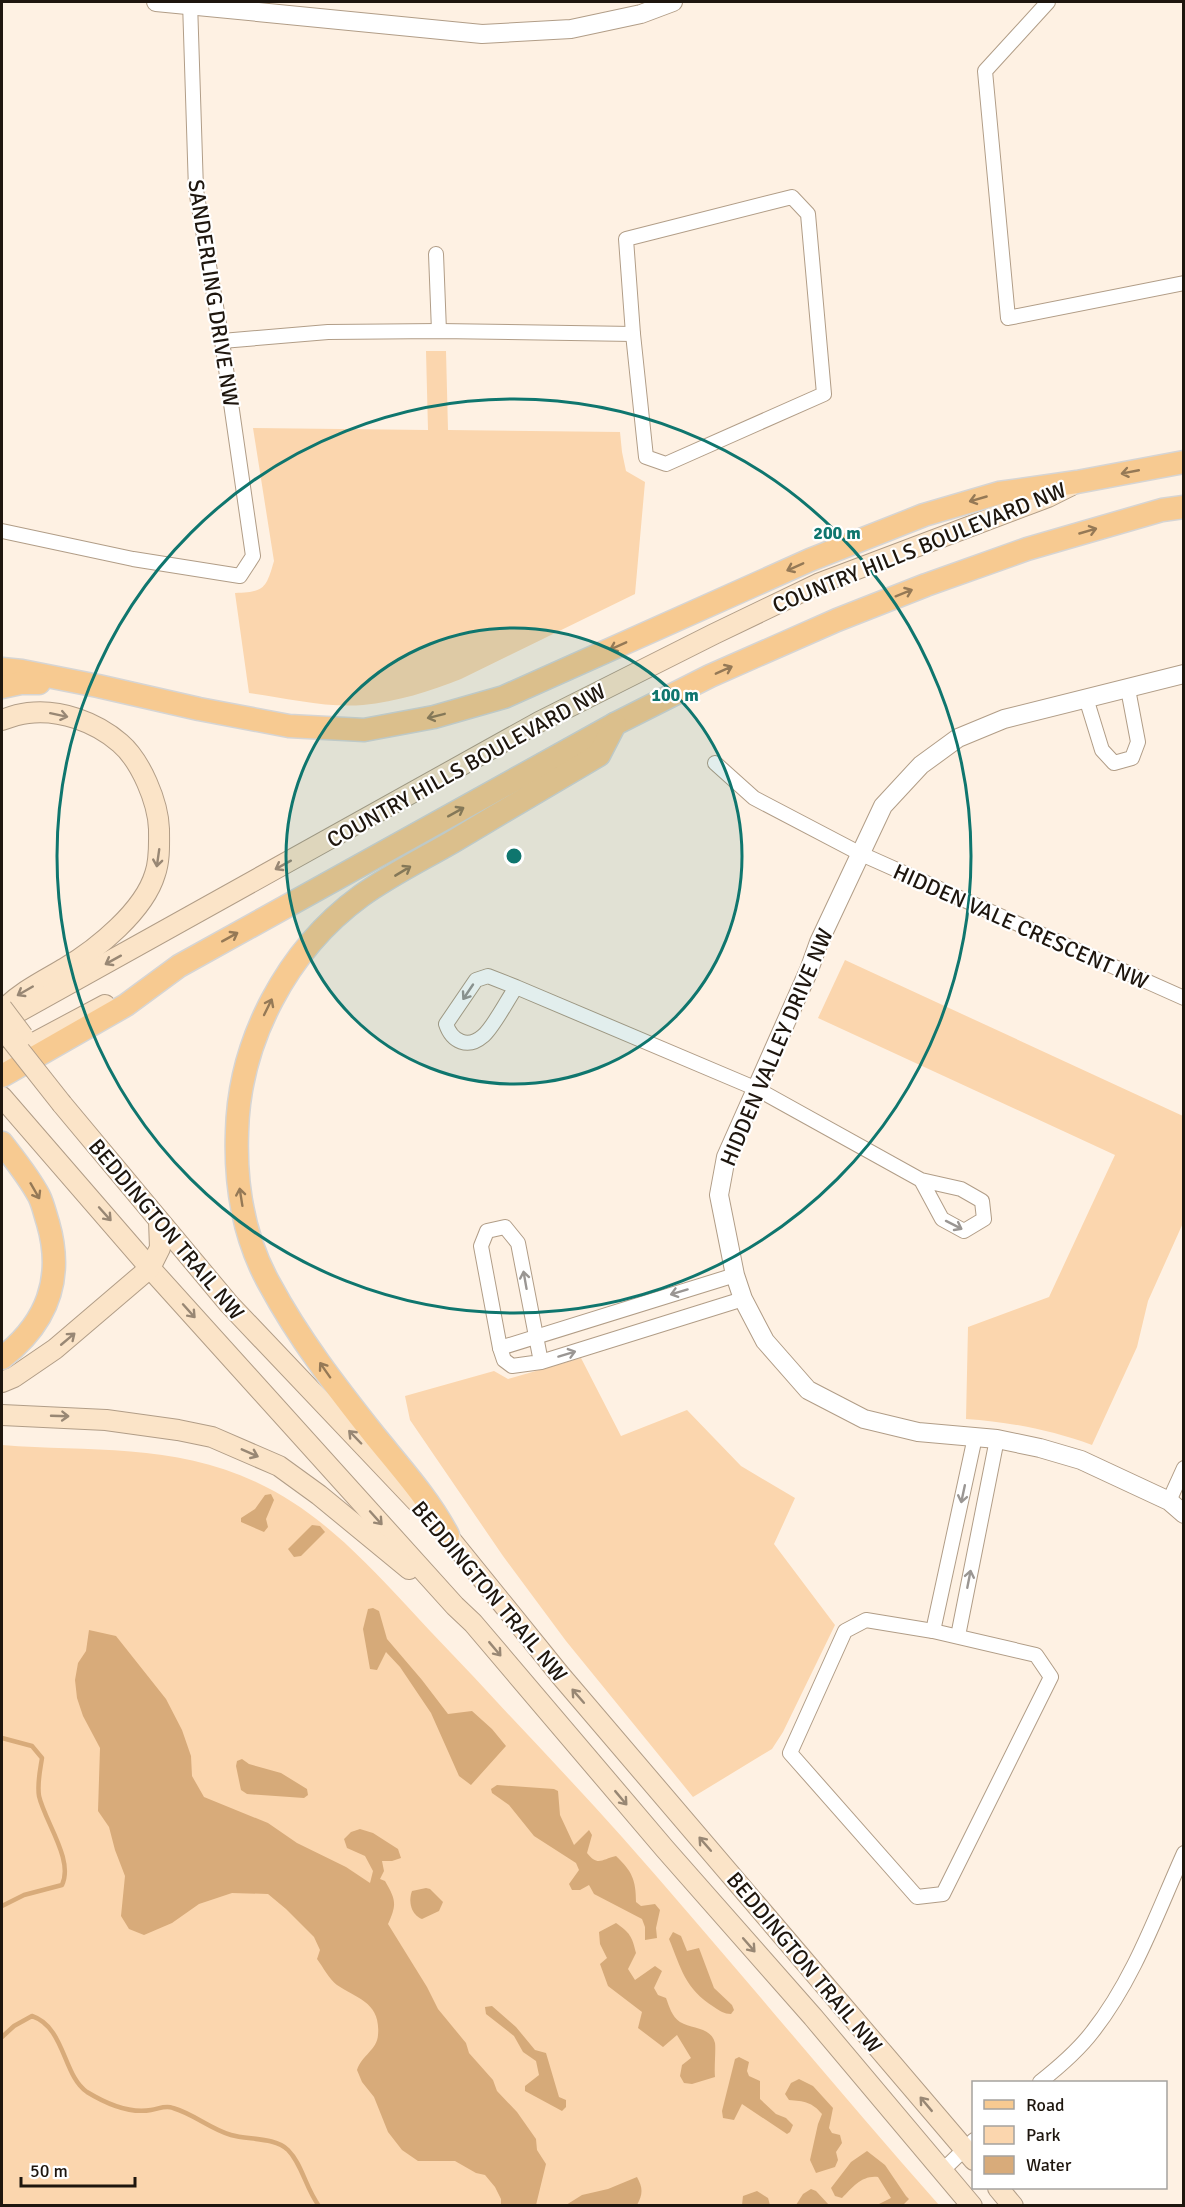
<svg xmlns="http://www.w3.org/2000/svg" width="1185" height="2207" viewBox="0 0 1185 2207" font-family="Signika,sans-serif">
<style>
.green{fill:#fbd6ae}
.forest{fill:#d6aa79}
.water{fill:#d8ab7a}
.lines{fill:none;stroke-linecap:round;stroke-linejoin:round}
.stream{stroke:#d8ab7a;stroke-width:4.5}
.minor-casing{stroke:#b19d87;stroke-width:16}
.tertiary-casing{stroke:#b19d87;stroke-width:20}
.secondary-casing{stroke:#b19d87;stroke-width:22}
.primary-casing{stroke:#d6d5d4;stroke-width:25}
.minor{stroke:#fff;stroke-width:14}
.tertiary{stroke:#fff;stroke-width:18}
.secondary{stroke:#fbe4c8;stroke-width:20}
.primary{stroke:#f7ca91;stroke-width:22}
.secondary-bridge-casing{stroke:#b19d87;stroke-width:22;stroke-linecap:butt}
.secondary-bridge{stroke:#fbe4c8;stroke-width:20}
.oneway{stroke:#957956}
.oneway2{stroke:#988774}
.oneway3{stroke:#9a9693}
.ring{fill:none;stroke:#0f766e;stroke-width:3}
.labels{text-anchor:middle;stroke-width:4.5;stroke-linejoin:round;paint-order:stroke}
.street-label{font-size:22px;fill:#1e160e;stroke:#fff}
.centre{fill:#0f766e;stroke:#fff;stroke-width:3}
.ring-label{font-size:18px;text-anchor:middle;font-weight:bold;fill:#0f766e;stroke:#fff;stroke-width:4.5;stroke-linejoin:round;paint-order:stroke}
</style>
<rect width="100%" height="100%" fill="#fef1e3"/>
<g class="green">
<path d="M 426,351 L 446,351 L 448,430 L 620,432 L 622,452 L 626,471 L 645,482 L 635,594 L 461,679 C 430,691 397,702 363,705 C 326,708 286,698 249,693 L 235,593 C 264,592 266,589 274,561 L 253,428 L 428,430 Z"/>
<path d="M 845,960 L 1183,1116 L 1183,1223 L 1148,1301 L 1137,1347 L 1092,1445 C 1051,1430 1010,1422 966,1419 L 968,1327 L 1049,1297 L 1115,1155 L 818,1018 Z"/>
<path d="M 581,1358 L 621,1436 L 687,1410 L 741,1466 L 795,1498 L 774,1544 L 835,1625 L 783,1732 L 772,1749 L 693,1797 L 566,1641 L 503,1556 L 410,1420 L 405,1396 L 494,1371 L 508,1379 Z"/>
<path d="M 2,1445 C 89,1452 173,1443 256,1482 C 318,1511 360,1556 406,1605 C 436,1638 467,1669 497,1702 C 539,1747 581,1791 622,1837 C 729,1958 832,2084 939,2205 L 2,2205 Z"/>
</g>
<g class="forest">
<path d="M 271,1494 L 274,1500 L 266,1519 L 268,1527 L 264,1532 L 241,1522 L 241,1518 L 255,1509 L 265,1495 Z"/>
<path d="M 312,1525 L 320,1526 L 325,1532 L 301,1556 L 294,1557 L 288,1549 Z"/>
<path d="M 373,1608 L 379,1611 L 387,1639 L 422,1680 L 448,1714 L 472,1711 L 492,1729 L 506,1746 L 471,1785 L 459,1776 L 431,1713 L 400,1667 L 386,1652 L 377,1670 L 370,1669 L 363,1629 L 368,1609 Z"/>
<path d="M 242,1759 L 249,1764 L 281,1773 L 307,1789 L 308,1795 L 304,1798 L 247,1794 L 241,1790 L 236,1766 L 237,1761 Z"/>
<path d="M 497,1785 L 554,1789 L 558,1791 L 560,1815 L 574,1845 L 589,1830 L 592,1835 L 587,1853 C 598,1867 602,1859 616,1856 C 632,1871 636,1880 636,1902 L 641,1906 L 655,1904 L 660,1910 L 656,1928 L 657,1938 L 645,1940 L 645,1927 L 642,1919 L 594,1894 L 589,1885 L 580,1890 L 572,1890 L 569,1884 L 579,1870 L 576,1863 L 534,1836 L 509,1805 L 492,1793 L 491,1789 Z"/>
<path d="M 426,1888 L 430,1889 L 443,1902 L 439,1911 L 422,1919 C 411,1915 408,1901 412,1891 Z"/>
<path d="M 616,1923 C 630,1933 632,1936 636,1953 L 628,1969 L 635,1980 L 655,1966 L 662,1971 L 654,1988 L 658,1995 L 666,1998 C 669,2006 672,2017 680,2022 C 692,2029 711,2027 715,2043 C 716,2050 714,2068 715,2077 L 692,2084 L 684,2083 L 680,2076 L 682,2065 L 691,2058 L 677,2035 L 663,2047 L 638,2028 L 642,2012 L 608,1986 L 600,1964 L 607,1958 L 600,1944 L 599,1932 Z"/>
<path d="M 673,1932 L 681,1936 L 687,1951 L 699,1948 L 714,1988 L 732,2005 L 734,2010 L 731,2014 C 724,2014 720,2011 714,2007 C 685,1989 681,1968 669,1939 Z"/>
<path d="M 492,2006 L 516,2027 L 535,2050 L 546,2053 L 559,2097 L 566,2100 L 566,2107 L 562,2111 L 525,2091 L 525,2086 L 539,2075 L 536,2061 L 523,2052 L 514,2036 L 486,2014 L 485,2007 Z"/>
<path d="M 739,2057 L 749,2062 L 747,2071 L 749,2076 L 760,2081 L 760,2099 L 776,2114 L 786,2118 L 793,2125 L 790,2132 L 787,2134 L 742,2104 L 734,2120 L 723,2118 L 722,2111 L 735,2059 Z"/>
<path d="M 799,2079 L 813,2086 L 833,2108 L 829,2128 L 832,2133 L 840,2135 L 842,2143 L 836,2152 L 838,2160 L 835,2167 L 816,2173 L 810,2160 L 818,2124 L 822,2114 C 812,2102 804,2101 789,2100 L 785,2094 L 791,2083 Z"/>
<path d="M 867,2151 L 885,2165 L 906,2196 L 909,2199 L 903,2205 L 877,2205 L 891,2198 L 878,2177 C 862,2175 853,2187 842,2198 L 835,2196 L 831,2188 L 851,2162 Z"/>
<path d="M 637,2177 C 643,2188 643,2194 637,2205 L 566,2205 L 582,2195 L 608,2189 Z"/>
<path d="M 811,2189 L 816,2191 L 829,2205 L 796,2205 L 803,2194 Z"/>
<path d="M 757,2191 L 768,2198 L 770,2205 L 742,2205 L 743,2196 Z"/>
</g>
<path class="water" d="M 89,1630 L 116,1636 L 166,1699 L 182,1730 L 191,1756 L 192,1776 L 204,1797 L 268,1823 L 297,1843 L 346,1867 L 370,1883 L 373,1871 L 365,1856 L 347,1848 L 344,1839 L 351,1832 L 360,1829 L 373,1833 L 398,1849 L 401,1858 L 392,1861 L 382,1861 L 384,1871 L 380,1879 L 385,1881 C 396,1900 397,1904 388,1924 L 427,1987 L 438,2009 L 466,2043 L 469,2053 L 493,2080 L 497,2091 L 517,2112 L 536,2139 L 537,2150 L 546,2164 L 536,2205 L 501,2205 L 501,2199 L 495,2187 L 485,2175 L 476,2173 L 455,2161 L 418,2161 L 402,2150 L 388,2132 L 374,2097 L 362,2082 L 357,2070 C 362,2055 377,2050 378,2035 C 381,2002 357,1999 337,1985 C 329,1979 323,1967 317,1959 L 320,1950 L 314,1937 L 286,1909 L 268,1894 L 232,1893 L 199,1904 L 172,1923 L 144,1935 L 129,1929 L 121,1916 L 125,1876 L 115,1850 L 109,1827 L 98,1811 L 100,1748 L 83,1716 L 77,1698 L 75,1680 L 78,1663 L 86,1651 Z"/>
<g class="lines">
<g class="stream">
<path d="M 2,1738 L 32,1746 L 42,1758 C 40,1771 37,1783 39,1796 C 45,1822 74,1860 62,1885 L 24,1895 L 2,1906"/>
<path d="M 2,2037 L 14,2026 L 32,2016 C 65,2027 63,2076 87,2092 C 105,2103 129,2114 151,2110 C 159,2109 165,2105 173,2108 C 194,2114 210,2129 231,2135 C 248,2140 275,2137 288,2150 C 302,2164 306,2189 319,2206"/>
</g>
<g class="minor-casing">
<g id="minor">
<path d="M 1048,2 L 985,71 L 1008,318 L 1184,283"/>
<path d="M 792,197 L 808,214 L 824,394 L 666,464 L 646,457 L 633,334 L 626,239 Z"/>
<path d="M 436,254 L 439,331"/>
<path d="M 222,341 L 328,332 L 439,331 L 633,334"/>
<path d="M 2,531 L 133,559 L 240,576 L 253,556 L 222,341 L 196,190 L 190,2"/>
<path d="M 1086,698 L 1102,750 L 1114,763 L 1132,758 L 1138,742 L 1128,689"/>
<path d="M 715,763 L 754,798 L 859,853 L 1184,998"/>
<path d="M 516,987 C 508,999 493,1028 483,1036 C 468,1049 452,1042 446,1024 L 476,980 L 488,976 L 516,987 L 757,1089 L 921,1180 L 961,1189 L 982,1201 L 984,1219 L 964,1231 L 942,1219 L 921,1180"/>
<path d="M 500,1348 L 735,1275"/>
<path d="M 541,1362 L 518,1243 L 505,1227 L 487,1231 L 481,1246 L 500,1348 L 504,1360 L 512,1366 L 541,1362 L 743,1299"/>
<path d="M 1169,1501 L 1184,1468"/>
<path d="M 866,1620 L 933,1631 L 1036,1655 L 1051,1677 L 943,1894 L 917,1897 L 790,1753 L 845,1631 Z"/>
<path d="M 933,1631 L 975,1437"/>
<path d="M 958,1636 L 997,1439"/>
<path d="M 1040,2082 C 1059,2067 1078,2051 1093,2031 C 1134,1979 1157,1913 1184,1853"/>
<path d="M 942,2171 L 974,2140"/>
</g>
</g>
<g class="tertiary-casing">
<g id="tertiary">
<path d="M 156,2 L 482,34 L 571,29 L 641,14 L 673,2"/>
<path d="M 1184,674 L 1004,719 L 958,738 L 921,765 L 883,806 L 819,942 L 809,970 L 726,1157 L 719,1195 L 735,1275 L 743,1299 L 765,1341 L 808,1390 L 864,1419 L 918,1432 L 997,1439 L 1040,1448 L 1081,1460 L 1169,1501 L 1184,1514"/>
</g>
</g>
<g class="secondary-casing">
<g id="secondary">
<path d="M 2,720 C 10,717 19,714 28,713 C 60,709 96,722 120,743 C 141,761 158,802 159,829 C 159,843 160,860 155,874 C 144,911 97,949 65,968 C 43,981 20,992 2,1011"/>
<path d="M 2,1021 L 539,722 L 714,634 L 820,583 L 1048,497 L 1070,486"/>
<path d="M 2,1060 L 105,1005"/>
<path d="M 2,1097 L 150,1268 L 455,1606 L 473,1623 L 665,1849 L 813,2017 L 972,2206"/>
<path d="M 62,1104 L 229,1304 L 418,1503"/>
<path d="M 2,1382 L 14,1377 L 55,1349 L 150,1268 L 160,1248 L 159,1221"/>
<path d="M 2,1415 L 106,1420 L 178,1430 L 212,1437 L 279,1466 L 319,1495 L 409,1569"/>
<path d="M 438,1524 L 561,1676 L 974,2160"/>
<path d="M 998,2188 L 1013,2206"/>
</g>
</g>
<g class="primary-casing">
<g id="primary">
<path d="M 2,669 L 22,671 L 98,686 L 199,709 L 289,726 L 364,730 L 434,717 L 504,697 L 810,560 L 924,515 L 999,493 L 1077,482 L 1184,462"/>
<path d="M 2,687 L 21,683 L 39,683"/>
<path d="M 2,1076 L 126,1005 L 179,966 L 615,724 L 710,676 L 837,620 L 926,585 L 1027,549 L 1162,510 L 1184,507"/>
<path d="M 2,1143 C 15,1160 29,1177 39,1196 C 43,1204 45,1214 48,1223 C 64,1279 47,1323 2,1358"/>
<path d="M 448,1535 C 429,1499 401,1468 375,1436 C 337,1388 299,1339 270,1285 C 244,1239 235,1185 237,1132 C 239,1041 287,950 361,896 C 390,875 423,859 454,841 C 502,812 550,784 599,755 L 615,724"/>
</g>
</g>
<use href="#minor" class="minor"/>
<use href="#tertiary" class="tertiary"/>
<use href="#secondary" class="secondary"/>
<use href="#primary" class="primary"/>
<g class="secondary-bridge-casing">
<g id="secondary-bridge">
<path d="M 2,1008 L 23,1036"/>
<path d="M 2,1028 L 62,1104"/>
</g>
</g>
<use href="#secondary-bridge" class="secondary-bridge"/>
</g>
<defs><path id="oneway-shaft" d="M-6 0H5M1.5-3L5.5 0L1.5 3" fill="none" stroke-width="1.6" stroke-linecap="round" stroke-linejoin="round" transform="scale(1.5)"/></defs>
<g class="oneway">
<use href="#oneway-shaft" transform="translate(1130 472) rotate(169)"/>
<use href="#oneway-shaft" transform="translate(978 499) rotate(164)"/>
<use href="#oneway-shaft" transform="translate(1088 531) rotate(-16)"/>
<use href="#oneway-shaft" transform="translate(795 567) rotate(156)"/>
<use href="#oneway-shaft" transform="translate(904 593) rotate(-22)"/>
<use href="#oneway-shaft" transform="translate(618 646) rotate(156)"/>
<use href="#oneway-shaft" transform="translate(724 670) rotate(-24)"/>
<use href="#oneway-shaft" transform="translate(436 716) rotate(166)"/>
<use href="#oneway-shaft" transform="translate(456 812) rotate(-29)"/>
<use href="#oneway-shaft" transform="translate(403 871) rotate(-31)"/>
<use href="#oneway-shaft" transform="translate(230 937) rotate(-29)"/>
<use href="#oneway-shaft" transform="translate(268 1007) rotate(-64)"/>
<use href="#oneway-shaft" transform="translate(35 1191) rotate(60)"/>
<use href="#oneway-shaft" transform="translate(241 1197) rotate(-99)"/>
<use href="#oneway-shaft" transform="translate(325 1370) rotate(-125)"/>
</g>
<g class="oneway2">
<use href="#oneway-shaft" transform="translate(59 715) rotate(12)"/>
<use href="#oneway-shaft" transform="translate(158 858) rotate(98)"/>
<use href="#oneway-shaft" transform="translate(283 865) rotate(151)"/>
<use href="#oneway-shaft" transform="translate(113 960) rotate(151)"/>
<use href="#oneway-shaft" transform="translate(25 991) rotate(150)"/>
<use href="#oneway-shaft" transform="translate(105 1214) rotate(48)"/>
<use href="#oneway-shaft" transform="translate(189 1311) rotate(48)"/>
<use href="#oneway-shaft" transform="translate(68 1339) rotate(-40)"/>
<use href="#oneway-shaft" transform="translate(60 1416) rotate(2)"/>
<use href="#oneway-shaft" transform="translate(355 1437) rotate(-134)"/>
<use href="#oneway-shaft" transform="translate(250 1453) rotate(24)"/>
<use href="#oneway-shaft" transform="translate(376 1518) rotate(48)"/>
<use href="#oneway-shaft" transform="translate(495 1649) rotate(50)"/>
<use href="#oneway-shaft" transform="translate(578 1696) rotate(-131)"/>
<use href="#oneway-shaft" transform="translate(621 1798) rotate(50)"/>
<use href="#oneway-shaft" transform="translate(705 1844) rotate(-131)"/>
<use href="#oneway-shaft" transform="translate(749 1945) rotate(49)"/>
<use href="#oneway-shaft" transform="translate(926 2104) rotate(-130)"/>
</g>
<g class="oneway3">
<use href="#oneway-shaft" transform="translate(468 992) rotate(124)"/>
<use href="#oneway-shaft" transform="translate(954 1225) rotate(27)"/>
<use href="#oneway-shaft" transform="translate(525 1280) rotate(-100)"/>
<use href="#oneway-shaft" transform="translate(679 1292) rotate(163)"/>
<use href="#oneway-shaft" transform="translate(567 1354) rotate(-17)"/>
<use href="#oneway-shaft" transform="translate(963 1494) rotate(102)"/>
<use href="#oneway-shaft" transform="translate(969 1579) rotate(-79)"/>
</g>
<circle cx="514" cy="856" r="228" fill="#0f766e" fill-opacity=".12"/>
<g class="ring">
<circle cx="514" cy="856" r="228"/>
<circle cx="514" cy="856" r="457"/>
</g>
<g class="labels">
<g class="street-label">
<text transform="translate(214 293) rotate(81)" y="8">SANDERLING DRIVE NW</text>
<text transform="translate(919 547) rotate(-22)" y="8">COUNTRY HILLS BOULEVARD NW</text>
<text transform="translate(466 765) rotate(-29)" y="8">COUNTRY HILLS BOULEVARD NW</text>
<text transform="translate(1021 926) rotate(24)" y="8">HIDDEN VALE CRESCENT NW</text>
<text transform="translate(776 1047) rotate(-67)" y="8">HIDDEN VALLEY DRIVE NW</text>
<text transform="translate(167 1229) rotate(50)" y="8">BEDDINGTON TRAIL NW</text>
<text transform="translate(490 1591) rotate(50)" y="8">BEDDINGTON TRAIL NW</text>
<text transform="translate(805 1962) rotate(50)" y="8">BEDDINGTON TRAIL NW</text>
</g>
</g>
<circle cx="514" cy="856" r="9" class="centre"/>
<g class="ring-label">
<text x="837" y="539">200 m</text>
<text x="675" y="701">100 m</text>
</g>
<rect width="1185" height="2207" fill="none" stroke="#1e160e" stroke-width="6"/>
<rect x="972" y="2081" width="195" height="108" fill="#ffffff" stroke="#a5a29f" stroke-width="1.5"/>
<rect x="984" y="2100" width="30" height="9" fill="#f7ca91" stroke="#a5a29f" stroke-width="1.5"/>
<text x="1026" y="2111" font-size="18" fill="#1e160e">Road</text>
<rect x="984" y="2126" width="30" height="18" fill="#fbd6ae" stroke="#a5a29f" stroke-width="1.5"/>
<text x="1026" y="2141" font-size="18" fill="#1e160e">Park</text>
<rect x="984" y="2156" width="30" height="18" fill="#d8ab7a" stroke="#a5a29f" stroke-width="1.5"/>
<text x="1026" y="2171" font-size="18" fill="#1e160e">Water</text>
<path d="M21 2177v9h114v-9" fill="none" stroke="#1e160e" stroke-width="3"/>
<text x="30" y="2177" font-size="18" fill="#1e160e" stroke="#ffffff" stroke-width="4.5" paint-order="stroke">50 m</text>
</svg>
